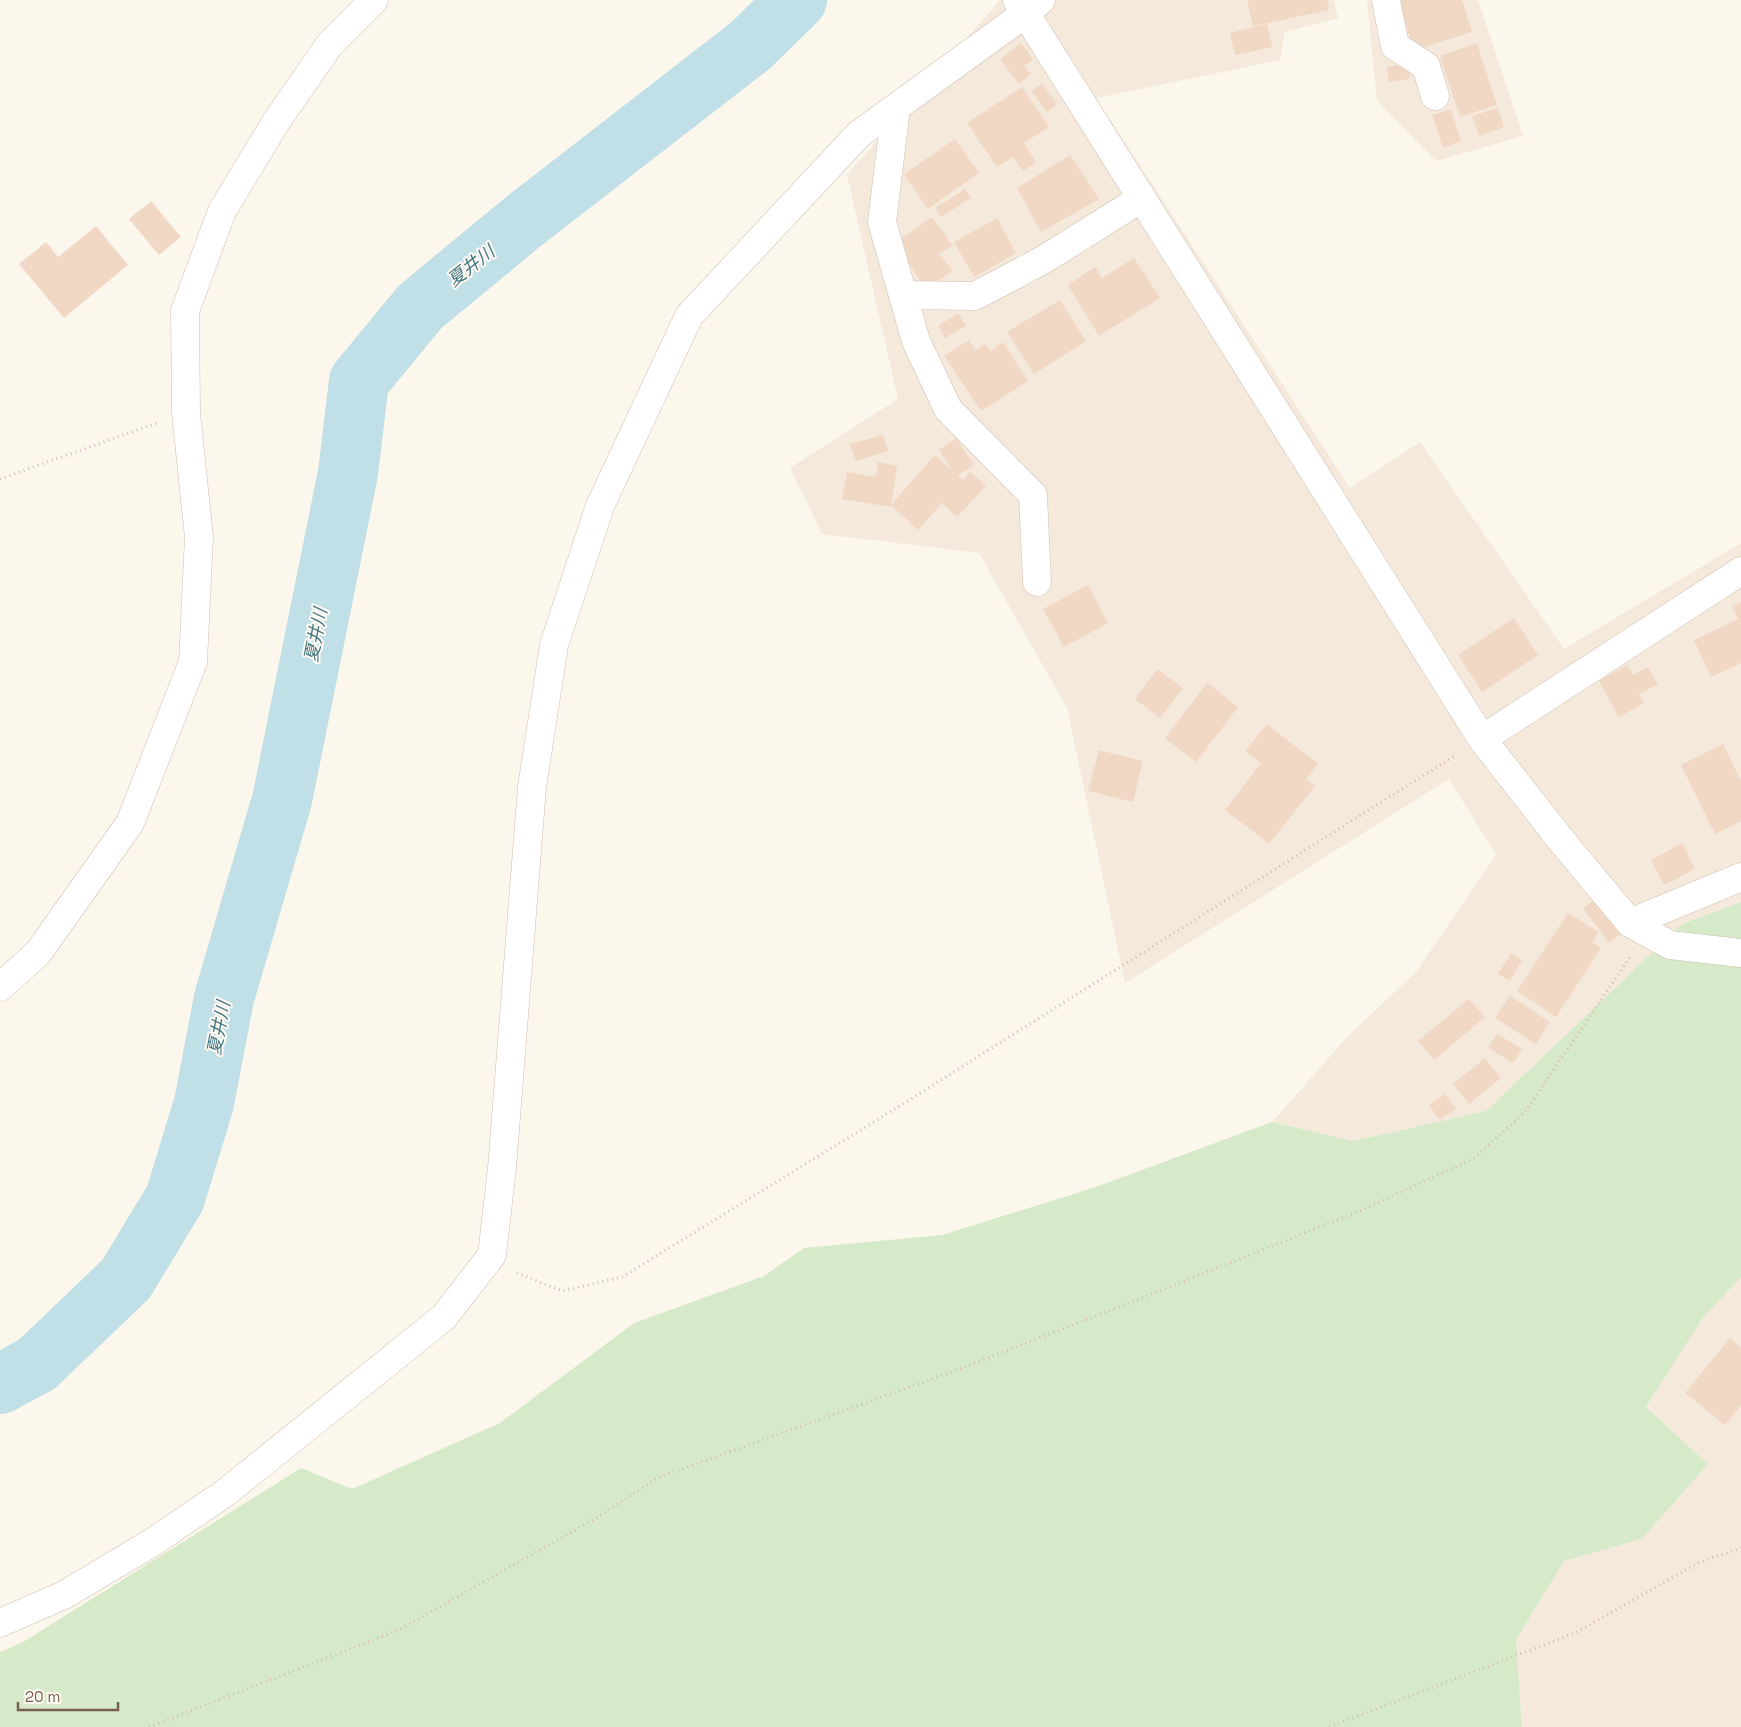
<svg xmlns="http://www.w3.org/2000/svg" width="1741" height="1727" viewBox="0 0 1741 1727" font-family="'Space Grotesk','Noto Sans JP',sans-serif">
<style>
.residential{fill:#f4e9db}
.green{fill:#d6eaca}
.lines{fill:none;stroke-linecap:round;stroke-linejoin:round}
.river{stroke:#c0dfe6;stroke-width:60}
.building{fill:#f1d8c5}
.street-casing{stroke:#cfbfb1;stroke-width:29}
.path{stroke:#d7bba7;stroke-width:3;stroke-dasharray:1 4;stroke-linecap:butt}
.street{stroke:#fff;stroke-width:28}
.labels{text-anchor:middle;stroke-width:4;stroke-linejoin:round;paint-order:stroke}
.water-label{font-size:18px;font-style:italic;fill:#457783;stroke:#fefaf3}
</style>
<rect width="100%" height="100%" fill="#fcf7ec"/>
<g class="residential">
<path d="M 1000,0 L 1334,0 L 1338,18 L 1285,32 L 1280,60 L 1096,98 L 1350,488 L 1420,442 L 1564,649 L 1741,543 L 1741,902 L 1682,924 L 1486,1111 L 1353,1141 L 1272,1122 L 1350,1034 L 1416,972 L 1496,855 L 1449,779 L 1125,983 L 1067,708 L 979,553 L 822,534 L 790,468 L 898,399 L 847,175 Z"/>
<path d="M 1367,0 L 1478,0 L 1523,136 L 1436,161 L 1377,101 Z"/>
<path d="M 1741,1277 L 1741,1727 L 1522,1727 L 1516,1640 L 1564,1561 L 1642,1539 L 1708,1464 L 1646,1407 L 1702,1319 Z"/>
</g>
<path class="green" d="M 1741,902 L 1741,1277 L 1702,1319 L 1646,1407 L 1708,1464 L 1642,1539 L 1564,1561 L 1516,1640 L 1522,1727 L 0,1727 L 0,1652 L 23,1642 L 301,1468 L 352,1489 L 500,1423 L 634,1323 L 764,1276 L 804,1248 L 942,1235 L 1093,1188 L 1272,1122 L 1353,1141 L 1486,1111 L 1682,924 Z"/>
<g class="lines">
<path class="river" d="M 0,1384 L 37,1364 L 126,1279 L 175,1198 L 204,1103 L 224,998 L 282,800 L 348,473 L 359,381 L 420,307 L 524,221 L 751,45 L 797,0"/>
</g>
<g class="building">
<path d="M 1247,0 L 1327,0 L 1329,10 L 1253,26 Z"/>
<path d="M 1398,0 L 1462,0 L 1472,32 L 1414,50 Z"/>
<path d="M 1267,24 L 1272,47 L 1235,55 L 1230,33 Z"/>
<path d="M 1021,43 L 1033,59 L 1024,66 L 1031,74 L 1019,84 L 1000,59 Z"/>
<path d="M 1477,43 L 1497,105 L 1460,117 L 1440,56 Z"/>
<path d="M 1408,64 L 1410,79 L 1389,82 L 1387,67 Z"/>
<path d="M 1042,83 L 1057,104 L 1047,112 L 1031,91 Z"/>
<path d="M 1022,87 L 1049,127 L 1024,143 L 1036,162 L 1023,171 L 1013,157 L 997,167 L 967,123 Z"/>
<path d="M 1498,108 L 1504,127 L 1479,136 L 1472,116 Z"/>
<path d="M 1451,109 L 1461,141 L 1443,148 L 1432,115 Z"/>
<path d="M 955,139 L 979,173 L 928,209 L 904,174 Z"/>
<path d="M 1070,155 L 1099,199 L 1041,232 L 1017,188 Z"/>
<path d="M 965,189 L 971,198 L 941,217 L 935,208 Z"/>
<path d="M 151,201 L 181,237 L 159,255 L 129,219 Z"/>
<path d="M 932,217 L 953,246 L 939,254 L 953,271 L 926,289 L 895,243 Z"/>
<path d="M 997,218 L 1016,253 L 974,277 L 954,242 Z"/>
<path d="M 96,226 L 128,265 L 64,318 L 19,264 L 46,242 L 58,257 Z"/>
<path d="M 1134,258 L 1160,298 L 1099,336 L 1068,285 L 1095,267 L 1102,278 Z"/>
<path d="M 1060,300 L 1086,341 L 1034,374 L 1007,332 Z"/>
<path d="M 958,313 L 966,326 L 945,338 L 938,326 Z"/>
<path d="M 969,340 L 975,350 L 985,344 L 990,351 L 1003,342 L 1028,381 L 981,411 L 944,356 Z"/>
<path d="M 883,435 L 888,451 L 856,461 L 850,444 Z"/>
<path d="M 956,438 L 974,465 L 958,475 L 963,480 L 970,472 L 986,486 L 957,517 L 942,503 L 918,530 L 891,505 L 891,507 L 842,499 L 847,472 L 876,477 L 878,462 L 897,466 L 891,505 L 935,455 L 953,471 L 939,450 Z"/>
<path d="M 1088,585 L 1108,623 L 1064,647 L 1043,609 Z"/>
<path d="M 1741,602 L 1741,663 L 1711,677 L 1694,640 L 1738,619 L 1732,606 Z"/>
<path d="M 1514,618 L 1538,655 L 1482,692 L 1458,655 Z"/>
<path d="M 1627,665 L 1633,675 L 1648,667 L 1658,684 L 1639,694 L 1644,703 L 1619,717 L 1599,681 Z"/>
<path d="M 1157,669 L 1183,688 L 1160,718 L 1135,699 Z"/>
<path d="M 1207,683 L 1238,707 L 1196,762 L 1165,738 Z"/>
<path d="M 1267,724 L 1318,764 L 1306,779 L 1315,786 L 1269,844 L 1225,810 L 1261,763 L 1245,751 Z"/>
<path d="M 1723,744 L 1741,781 L 1741,821 L 1715,834 L 1681,765 Z"/>
<path d="M 1099,750 L 1143,761 L 1133,802 L 1088,791 Z"/>
<path d="M 1682,843 L 1695,869 L 1664,885 L 1651,860 Z"/>
<path d="M 1595,900 L 1621,934 L 1609,943 L 1583,908 Z"/>
<path d="M 1568,913 L 1599,932 L 1592,942 L 1601,948 L 1556,1017 L 1517,991 Z"/>
<path d="M 1511,953 L 1522,960 L 1510,981 L 1498,974 Z"/>
<path d="M 1510,996 L 1550,1022 L 1536,1044 L 1495,1018 Z"/>
<path d="M 1469,999 L 1485,1017 L 1434,1060 L 1418,1041 Z"/>
<path d="M 1497,1034 L 1522,1049 L 1513,1063 L 1488,1048 Z"/>
<path d="M 1485,1058 L 1501,1078 L 1469,1104 L 1453,1084 Z"/>
<path d="M 1445,1094 L 1456,1109 L 1440,1120 L 1429,1105 Z"/>
<path d="M 1730,1338 L 1741,1348 L 1741,1405 L 1725,1425 L 1685,1393 Z"/>
</g>
<g class="lines">
<g class="street-casing">
<g id="street">
<path d="M 1017,0 L 1482,739 L 1561,840 L 1630,923 L 1670,945 L 1741,953"/>
<path d="M 1386,0 L 1395,46 L 1426,66 L 1435,96"/>
<path d="M 896,108 L 882,222 L 916,341 L 948,409 L 1033,495 L 1037,582"/>
<path d="M 903,295 L 975,296 L 1043,260 L 1142,198"/>
<path d="M 1482,739 L 1741,571"/>
<path d="M 1630,923 L 1741,877"/>
<path d="M 0,987 L 38,953 L 130,823 L 193,662 L 199,537 L 186,413 L 185,311 L 222,211 L 276,122 L 330,44 L 374,0"/>
<path d="M 0,1623 L 64,1595 L 153,1542 L 225,1493 L 444,1317 L 492,1255 L 502,1168 L 532,787 L 554,645 L 600,506 L 689,316 L 859,134 L 1026,13 L 1041,0"/>
</g>
</g>
<g class="path">
<path d="M 0,479 L 157,423"/>
<path d="M 517,1273 L 562,1291 L 622,1277 L 903,1104 L 1456,755"/>
<path d="M 149,1727 L 399,1630 L 598,1517 L 657,1478 L 954,1371 L 1137,1300 L 1362,1210 L 1473,1159 L 1525,1112 L 1630,957"/>
<path d="M 1329,1727 L 1575,1633 L 1700,1562 L 1741,1548"/>
</g>
<use href="#street" class="street"/>
</g>
<g class="labels">
<g class="water-label">
<text transform="translate(471 266) rotate(-38)" y="6">夏井川</text>
<text transform="translate(316 635) rotate(-79)" y="6">夏井川</text>
<text transform="translate(219 1028) rotate(-79)" y="6">夏井川</text>
</g>
</g>
<path d="M18 1702v8h100v-8" fill="none" stroke="#785f4f" stroke-width="2.5"/>
<text x="25" y="1702" font-size="15" fill="#785f4f" stroke="#fefaf3" stroke-width="4" paint-order="stroke">20 m</text>
</svg>
